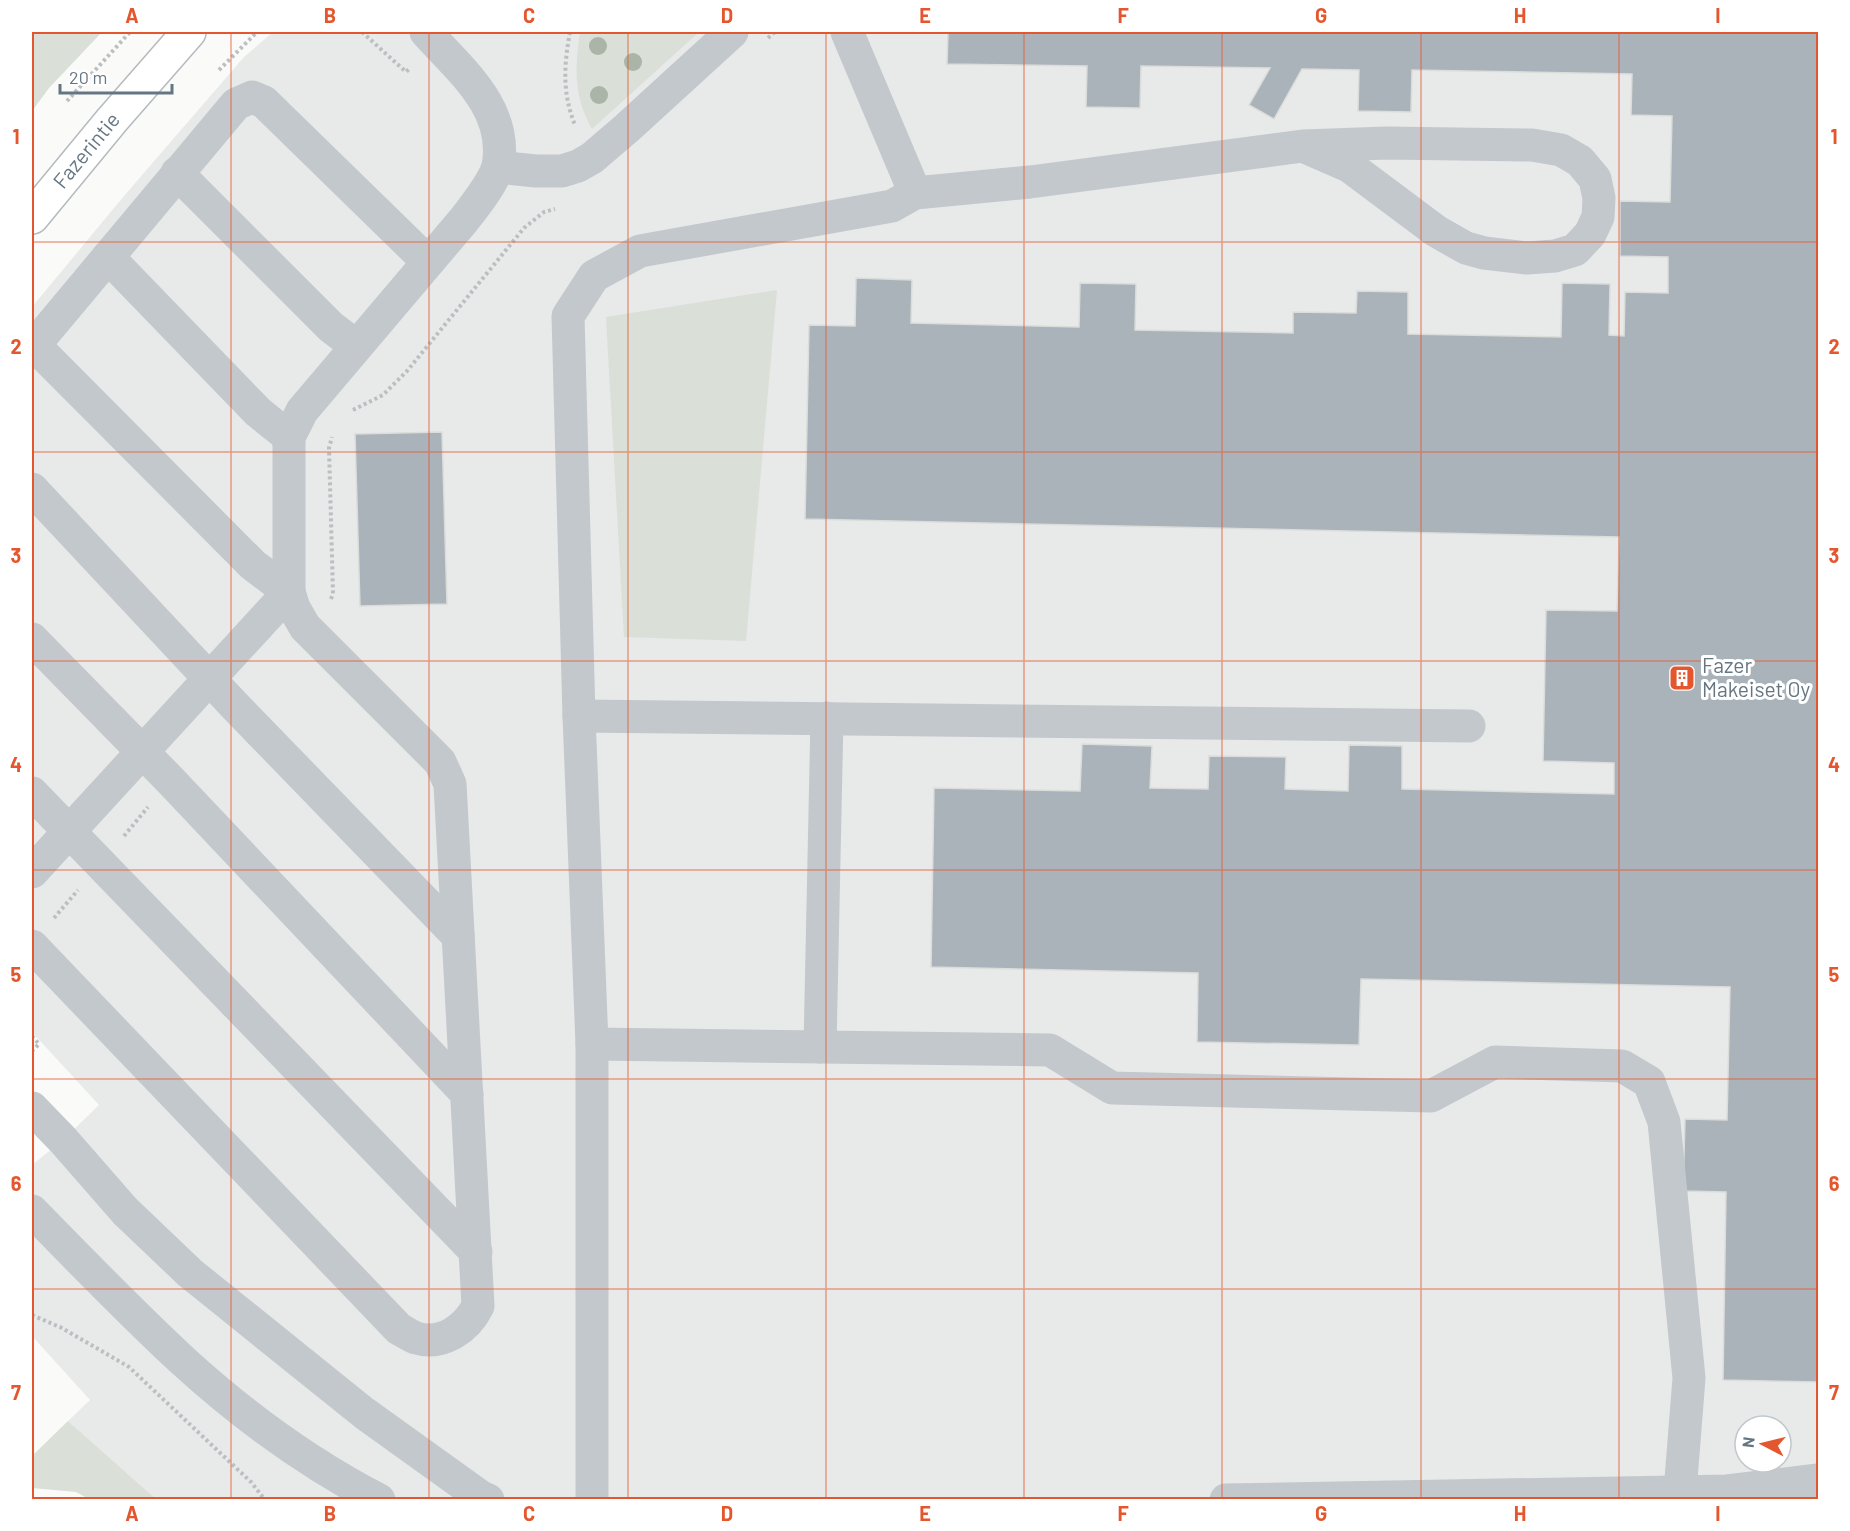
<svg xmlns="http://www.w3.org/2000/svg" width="1850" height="1531" viewBox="0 0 1850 1531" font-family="Barlow,sans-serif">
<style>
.built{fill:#e8e9e9;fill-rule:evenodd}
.green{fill:#dadfd7}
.building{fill:#aab3b9;stroke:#dcdcda;stroke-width:1.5}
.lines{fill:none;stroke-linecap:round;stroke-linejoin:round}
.major-casing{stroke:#b5babe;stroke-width:36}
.path{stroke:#bbbfc2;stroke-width:4;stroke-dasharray:3 3;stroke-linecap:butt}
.minor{stroke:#c3c8cc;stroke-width:33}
.major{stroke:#fff;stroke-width:33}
.tree{fill:#aab4a7}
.grid{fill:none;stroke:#e4572e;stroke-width:1.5;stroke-opacity:0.55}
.labels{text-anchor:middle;stroke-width:6;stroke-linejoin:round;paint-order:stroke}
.street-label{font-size:21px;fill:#657683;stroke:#fff}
.poi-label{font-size:21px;fill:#657683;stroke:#fff;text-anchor:start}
.neatline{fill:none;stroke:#e4572e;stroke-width:2}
.grid-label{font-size:20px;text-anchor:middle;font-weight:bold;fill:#e4572e}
</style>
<rect width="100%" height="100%" fill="#fafaf8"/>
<path class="built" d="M 273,32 L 1818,32 L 1818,1499 L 156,1499 L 68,1421 L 90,1400 L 32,1336 L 32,1165 L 63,1140 L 99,1105 L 32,1032 L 32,307 L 124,196 L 244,57 ZM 1745,1426 L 1781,1426 L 1781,1462 L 1745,1462 Z"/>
<g class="green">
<path d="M 32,32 L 102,32 L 49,88 L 32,111 Z"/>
<path d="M 580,32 L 699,32 L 592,129 C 573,95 575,69 580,32 Z"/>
<path d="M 777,290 L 746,641 L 624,637 L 606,317 Z"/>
<path d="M 68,1421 L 156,1499 L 89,1499 L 76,1492 L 32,1488 L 32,1456 Z"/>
</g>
<g class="building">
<path d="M 948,32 L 1818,32 L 1818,1382 L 1723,1380 L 1726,1192 L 1683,1191 L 1685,1119 L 1727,1120 L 1730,987 L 1361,979 L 1359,1045 L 1197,1042 L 1198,973 L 931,967 L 934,788 L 1080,791 L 1082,744 L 1152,746 L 1150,788 L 1208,789 L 1209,756 L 1286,757 L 1285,789 L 1348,791 L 1349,745 L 1402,746 L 1402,789 L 1614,794 L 1614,763 L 1543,761 L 1546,610 L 1617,611 L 1619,537 L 805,519 L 809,325 L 855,326 L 856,278 L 912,280 L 911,323 L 1079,327 L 1080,283 L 1136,284 L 1135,330 L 1293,333 L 1293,312 L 1356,313 L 1357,291 L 1408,292 L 1408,334 L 1561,337 L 1562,283 L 1610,284 L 1609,335 L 1624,336 L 1625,292 L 1668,293 L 1668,257 L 1620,256 L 1620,201 L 1670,202 L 1672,116 L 1631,115 L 1632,74 L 1412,70 L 1411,112 L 1358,111 L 1359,70 L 1302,69 L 1274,119 L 1249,105 L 1270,68 L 1141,66 L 1140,108 L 1086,107 L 1087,66 L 947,64 Z"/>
<path d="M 442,432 L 447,604 L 360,606 L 355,434 Z"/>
</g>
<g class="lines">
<g class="major-casing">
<g id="major">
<path id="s1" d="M 32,217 L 112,120 L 189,32"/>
</g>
</g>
<g class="path">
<path d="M 362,32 L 406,72 L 410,68"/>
<path d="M 570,32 C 564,64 562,93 575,125"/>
<path d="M 768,38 L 775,32"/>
<path d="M 219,70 L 257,32"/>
<path d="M 67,101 L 130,32"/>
<path d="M 353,410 L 383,395 L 407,371 L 524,228 L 544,212 L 555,209"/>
<path d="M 331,599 L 333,594 L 329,448 L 332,437"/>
<path d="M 124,836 L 148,807"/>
<path d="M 54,918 L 78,890"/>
<path d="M 32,1036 L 39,1044 L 32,1051"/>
<path d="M 32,1315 L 62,1328 L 129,1367 L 251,1482 L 265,1500"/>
</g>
<g class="minor">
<path d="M 847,32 L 915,193"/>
<path d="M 498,167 L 536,171 L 562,171 L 578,166 L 592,158 L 627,128 L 732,32"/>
<path d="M 177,173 L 331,327 L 356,346"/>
<path d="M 108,257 L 258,412 L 289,437"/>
<path d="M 34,345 L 253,565 L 289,592"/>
<path d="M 32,348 L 236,104 L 252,97 L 264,102 L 428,262"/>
<path d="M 32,489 L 234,705 L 458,936"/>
<path d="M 32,639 L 171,781 L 467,1094"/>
<path d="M 579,716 L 1469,726"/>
<path d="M 32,793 L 476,1252"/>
<path d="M 32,872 L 289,592"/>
<path d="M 32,946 L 399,1329 C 405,1332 410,1336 416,1338 C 443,1346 467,1328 478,1306 L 450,784 L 440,762 L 305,627 L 294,608 L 289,592 L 289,437 L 302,411 L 463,221 C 474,207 494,182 498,166 C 509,108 459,69 426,32"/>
<path d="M 592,1044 L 1050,1050 L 1112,1088 L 1431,1096 L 1495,1062 L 1622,1066 L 1649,1082 L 1664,1122 L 1689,1378 L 1680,1492"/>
<path d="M 820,1047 L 827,718"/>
<path d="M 32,1108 L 63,1140 L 125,1211 L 190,1273 L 364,1413 L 481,1497 L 488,1500"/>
<path d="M 32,1211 C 81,1261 130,1312 182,1360 C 241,1414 308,1463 379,1500"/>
<path d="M 592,1500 L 592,1044 L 579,716 L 568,316 L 594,276 L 640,251 L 892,206 L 915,193 L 1030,182 L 1303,146 L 1387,143 L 1532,145 L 1561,150 L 1580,161 L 1595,179 L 1599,198 L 1598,217 L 1590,234 L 1575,250 L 1555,256 L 1527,258 L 1484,253 L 1466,248 L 1436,231 L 1349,166 L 1303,146"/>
<path d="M 1226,1500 L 1727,1491 L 1818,1480"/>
</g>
<use href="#major" class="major"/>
</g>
<g class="tree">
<circle cx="598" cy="46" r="9"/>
<circle cx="633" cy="62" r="9"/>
<circle cx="599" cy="95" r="9"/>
</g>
<path class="grid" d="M 231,32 L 231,1500M 429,32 L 429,1500M 628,32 L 628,1500M 826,32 L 826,1500M 1024,32 L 1024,1500M 1222,32 L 1222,1500M 1421,32 L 1421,1500M 1619,32 L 1619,1500M 32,242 L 1818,242M 32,452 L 1818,452M 32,661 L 1818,661M 32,870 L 1818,870M 32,1079 L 1818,1079M 32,1289 L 1818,1289"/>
<defs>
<g id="building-square" transform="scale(1.35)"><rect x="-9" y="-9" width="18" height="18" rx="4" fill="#e4572e" stroke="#fff"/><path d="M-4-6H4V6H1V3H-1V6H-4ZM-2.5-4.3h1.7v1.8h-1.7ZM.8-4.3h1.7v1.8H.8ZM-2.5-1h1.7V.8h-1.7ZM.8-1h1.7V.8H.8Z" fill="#fff"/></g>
</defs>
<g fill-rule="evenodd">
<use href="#building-square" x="1682" y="678"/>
</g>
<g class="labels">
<g class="street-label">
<text dy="7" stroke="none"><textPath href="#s1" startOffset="86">Fazerintie</textPath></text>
</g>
<g class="poi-label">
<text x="1702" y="673">Fazer<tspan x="1702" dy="24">Makeiset Oy</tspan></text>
</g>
</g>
<rect width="1850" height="1531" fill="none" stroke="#ffffff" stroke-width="66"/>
<g transform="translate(1763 1444) rotate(277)"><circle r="28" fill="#ffffff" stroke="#c1c8cd" stroke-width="1.5"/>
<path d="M0-4.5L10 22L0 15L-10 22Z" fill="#e4572e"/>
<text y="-9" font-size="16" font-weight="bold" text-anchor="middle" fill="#657683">N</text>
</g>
<path d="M60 84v9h112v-9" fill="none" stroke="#657683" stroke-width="3"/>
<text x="69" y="84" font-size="18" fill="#657683" stroke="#ffffff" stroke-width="4.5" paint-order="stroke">20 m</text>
<rect x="33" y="33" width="1784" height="1465" class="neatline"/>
<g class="grid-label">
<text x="132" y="23">A</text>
<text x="330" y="23">B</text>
<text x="529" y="23">C</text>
<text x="727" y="23">D</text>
<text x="925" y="23">E</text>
<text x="1123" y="23">F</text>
<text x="1321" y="23">G</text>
<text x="1520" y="23">H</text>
<text x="1718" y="23">I</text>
<text x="16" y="144">1</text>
<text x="1834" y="144">1</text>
<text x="16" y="354">2</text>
<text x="1834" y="354">2</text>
<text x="16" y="563">3</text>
<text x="1834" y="563">3</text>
<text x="16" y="772">4</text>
<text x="1834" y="772">4</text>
<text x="16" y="982">5</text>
<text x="1834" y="982">5</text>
<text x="16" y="1191">6</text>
<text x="1834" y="1191">6</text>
<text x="16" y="1400">7</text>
<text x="1834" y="1400">7</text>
<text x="132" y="1521">A</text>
<text x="330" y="1521">B</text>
<text x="529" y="1521">C</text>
<text x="727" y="1521">D</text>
<text x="925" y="1521">E</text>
<text x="1123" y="1521">F</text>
<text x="1321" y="1521">G</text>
<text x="1520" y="1521">H</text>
<text x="1718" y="1521">I</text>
</g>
</svg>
